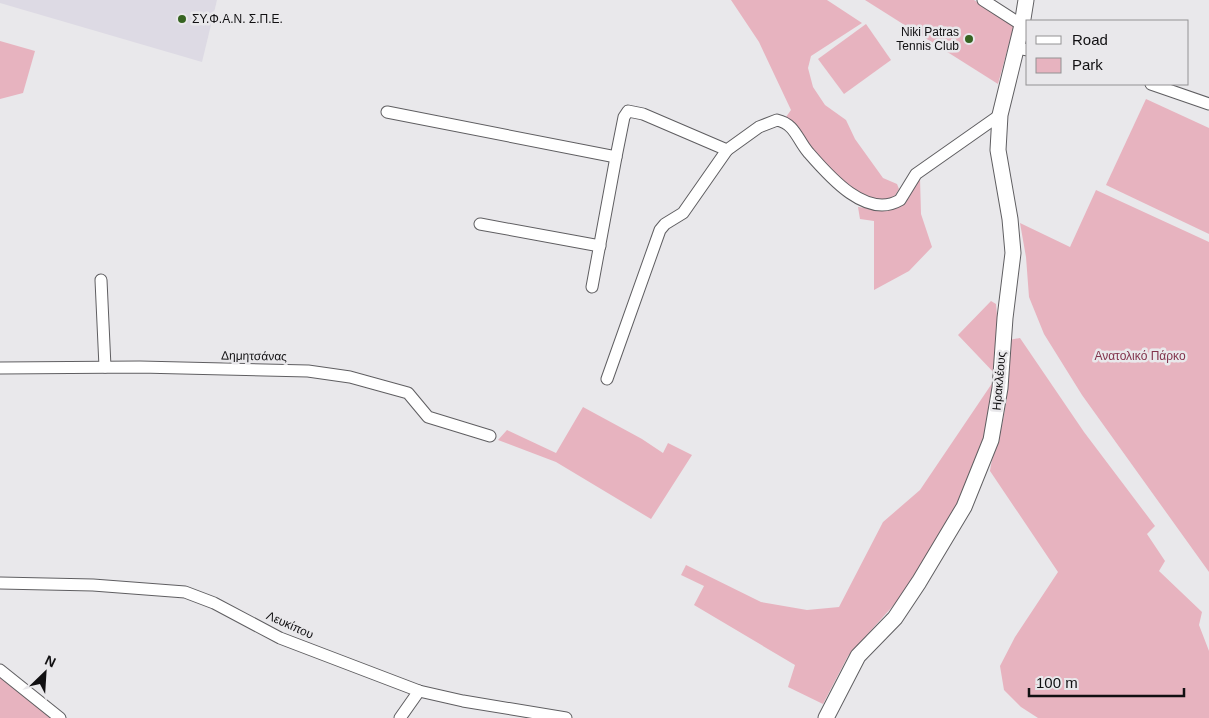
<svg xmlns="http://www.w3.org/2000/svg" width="1209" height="718" viewBox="0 0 1209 718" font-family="Helvetica,sans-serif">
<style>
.built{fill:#dddae4}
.green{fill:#e7b3bf}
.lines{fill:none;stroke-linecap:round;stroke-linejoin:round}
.street-casing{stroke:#5f5e61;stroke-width:13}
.secondary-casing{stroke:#5f5e61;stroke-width:17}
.street{stroke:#fff;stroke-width:11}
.secondary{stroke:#fff;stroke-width:15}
.poi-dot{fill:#366321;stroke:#e9e8eb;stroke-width:2}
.labels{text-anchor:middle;stroke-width:5;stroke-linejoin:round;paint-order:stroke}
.poi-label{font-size:12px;fill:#111012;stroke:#e9e8eb;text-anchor:start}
.street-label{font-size:12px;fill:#111012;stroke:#e9e8eb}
.park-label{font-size:12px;fill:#81334c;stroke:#e9e8eb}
</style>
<rect width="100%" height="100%" fill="#e9e8eb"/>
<path class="built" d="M 0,0 L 217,0 L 202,62 L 0,3 Z"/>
<g class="green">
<path d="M 731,0 L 827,0 L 862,23 L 811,56 L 808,68 L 813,87 L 825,105 L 846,120 L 855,139 L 883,178 L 897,184 L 899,189 L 893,199 L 868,201 L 837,179 L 786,117 L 791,110 L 759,42 Z"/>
<path d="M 865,0 L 974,0 L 1014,26 L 998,84 Z"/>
<path d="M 866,24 L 891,60 L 844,94 L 818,59 Z"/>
<path d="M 0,41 L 35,51 L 23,93 L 0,99 Z"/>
<path d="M 1146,99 L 1209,128 L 1209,234 L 1106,185 Z"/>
<path d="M 920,178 L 921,214 L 932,247 L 909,271 L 874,290 L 874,221 L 860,219 L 858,207 C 896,212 896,207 920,178 Z"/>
<path d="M 1096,190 L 1209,242 L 1209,572 L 1082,395 L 1044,334 L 1029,297 L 1026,257 L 1020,223 L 1070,247 Z"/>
<path d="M 991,301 L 996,304 L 999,337 L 992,412 L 965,495 L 900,598 L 848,656 L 823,704 L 788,687 L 795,665 L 694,605 L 704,586 L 681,575 L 686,565 L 761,602 L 807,610 L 839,607 L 883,522 L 920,490 L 997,376 L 958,335 Z"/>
<path d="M 1020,338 L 1084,432 L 1155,526 L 1147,534 L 1165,561 L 1159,571 L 1202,612 L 1199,625 L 1209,651 L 1209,718 L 1038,718 L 1021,707 L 1004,690 L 1000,666 L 1015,637 L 1058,572 L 990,471 C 992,456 996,450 999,437 C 1008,406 1008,372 1009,340 Z"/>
<path d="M 583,407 L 642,439 L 663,453 L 668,443 L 692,455 L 651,519 L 556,462 L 498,440 L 507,430 L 556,453 Z"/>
<path d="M 0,677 L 52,718 L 0,718 Z"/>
</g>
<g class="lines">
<g class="street-casing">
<g id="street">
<path d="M 983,0 L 1022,25"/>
<path d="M 1017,48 L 1028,50"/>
<path d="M 1151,84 L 1209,104"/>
<path d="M 387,112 L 616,157 L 624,117 L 628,111 L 643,114 L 727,150 L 759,127 L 777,120 C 795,124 797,139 808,152 C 828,175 866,220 900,200 L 916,174 L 1000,115"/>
<path d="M 480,224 L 600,246"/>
<path d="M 101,280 L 105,367"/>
<path d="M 592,287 L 616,157"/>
<path d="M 0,368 L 140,367 L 308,371 L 350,377 L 408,393 L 428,417 L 490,436"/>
<path d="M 607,379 L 660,230 L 665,224 L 683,213 L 727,150"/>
<path d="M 0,583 L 93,585 L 185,592 L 214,603 L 280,638 L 419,691 L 463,701 L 566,718"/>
<path d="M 0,670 L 60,718"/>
<path d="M 400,718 L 419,691"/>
</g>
</g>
<g class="secondary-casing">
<path id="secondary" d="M 826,718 L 858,656 L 895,618 L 919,582 L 964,507 L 991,440 L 1000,388 L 1005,318 L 1013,253 L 1010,219 L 998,150 L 1000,115 L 1022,25 L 1026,0"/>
</g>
<use href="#street" class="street"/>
<use href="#secondary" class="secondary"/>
</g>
<g class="poi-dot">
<circle cx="182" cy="19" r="5"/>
<circle cx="969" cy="39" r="5"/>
</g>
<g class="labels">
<g class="poi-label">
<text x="192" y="23">ΣΥ.Φ.Α.Ν. Σ.Π.Ε.</text>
<text x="959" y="36" text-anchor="end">Niki Patras<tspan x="959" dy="14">Tennis Club</tspan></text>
</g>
<g class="street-label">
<text transform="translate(254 356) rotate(1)" y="4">Δημητσάνας</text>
<text transform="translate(999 381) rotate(-85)" y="4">Ηρακλέους</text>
<text transform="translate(290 625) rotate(24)" y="4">Λευκίπου</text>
</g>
<g class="park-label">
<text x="1140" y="360">Ανατολικό Πάρκο</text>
</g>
</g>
<rect x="1026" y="20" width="162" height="65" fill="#e9e8eb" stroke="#939294"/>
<rect x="1036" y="36" width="25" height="8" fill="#ffffff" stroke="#939294"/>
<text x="1072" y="45" font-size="15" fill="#111012">Road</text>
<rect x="1036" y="58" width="25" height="15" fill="#e7b3bf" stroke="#939294"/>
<text x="1072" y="70" font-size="15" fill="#111012">Park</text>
<g transform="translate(45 673) rotate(25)" stroke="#e9e8eb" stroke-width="4" paint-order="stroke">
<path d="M0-4L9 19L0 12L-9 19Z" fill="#111012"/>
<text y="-8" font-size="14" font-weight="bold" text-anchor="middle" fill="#111012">N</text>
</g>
<path d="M1029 688v8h155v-8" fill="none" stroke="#111012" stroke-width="2.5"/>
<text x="1036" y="688" font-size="15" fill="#111012" stroke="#e9e8eb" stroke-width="4" paint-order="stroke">100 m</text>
</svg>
